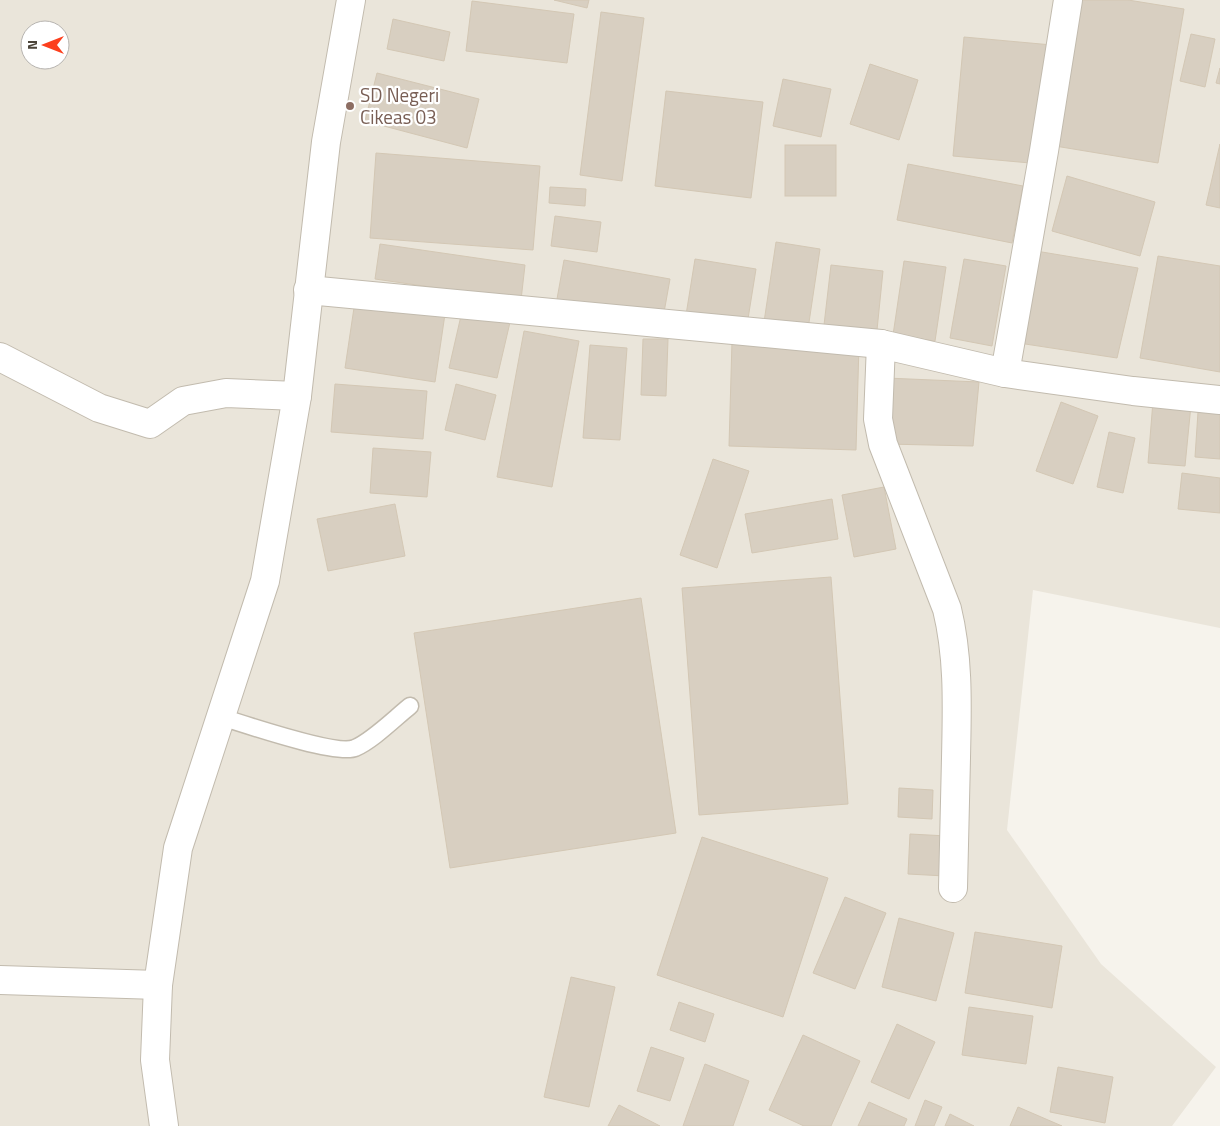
<svg xmlns="http://www.w3.org/2000/svg" width="1220" height="1126" viewBox="0 0 1220 1126" font-family="'Titillium Web',sans-serif">
<style>
.residential{fill:#eae5da;fill-rule:evenodd}
.building{fill:#d8cfc1;stroke:#d3c7b4}
.lines{fill:none;stroke-linecap:round;stroke-linejoin:round}
.service-casing{stroke:#c2bbae;stroke-width:19}
.minor-casing{stroke:#c2bbae;stroke-width:30}
.service{stroke:#fff;stroke-width:16}
.minor{stroke:#fff;stroke-width:28}
.education-dot{fill:#8d6e63;stroke:#fff;stroke-width:2}
.labels{text-anchor:middle;stroke-width:4.5;stroke-linejoin:round;paint-order:stroke}
.education-label{font-size:19px;fill:#785e54;stroke:#fff;text-anchor:start}
</style>
<rect width="100%" height="100%" fill="#f6f3ec"/>
<path class="residential" d="M 0,0 L 1220,0 L 1220,628 L 1033,590 L 1007,830 L 1101,964 L 1216,1067 L 1172,1126 L 0,1126 ZM 30,30 L 60,30 L 60,60 L 30,60 Z"/>
<g class="building">
<path d="M 554,0 L 589,0 L 587,8 Z"/>
<path d="M 1080,0 L 1128,0 L 1184,9 L 1158,163 L 1055,146 Z"/>
<path d="M 472,1 L 574,14 L 567,63 L 466,51 Z"/>
<path d="M 601,12 L 644,18 L 622,181 L 580,175 Z"/>
<path d="M 393,19 L 450,32 L 444,61 L 387,49 Z"/>
<path d="M 1191,34 L 1215,39 L 1205,87 L 1180,81 Z"/>
<path d="M 964,37 L 1052,45 L 1041,164 L 953,156 Z"/>
<path d="M 870,64 L 918,80 L 899,140 L 850,124 Z"/>
<path d="M 1220,68 L 1220,84 L 1216,83 Z"/>
<path d="M 377,73 L 479,99 L 467,148 L 365,121 Z"/>
<path d="M 783,79 L 831,89 L 821,137 L 773,126 Z"/>
<path d="M 666,91 L 763,102 L 751,198 L 655,186 Z"/>
<path d="M 1220,144 L 1220,208 L 1206,205 Z"/>
<rect x="785" y="145" width="51" height="51"/>
<path d="M 376,153 L 540,166 L 533,250 L 370,238 Z"/>
<path d="M 908,164 L 1023,186 L 1012,243 L 897,220 Z"/>
<path d="M 1067,176 L 1155,202 L 1140,256 L 1052,231 Z"/>
<path d="M 550,187 L 586,189 L 585,206 L 549,203 Z"/>
<path d="M 555,216 L 601,222 L 597,252 L 551,246 Z"/>
<path d="M 776,242 L 820,249 L 808,329 L 764,322 Z"/>
<path d="M 380,244 L 525,265 L 521,300 L 375,279 Z"/>
<path d="M 1030,250 L 1138,268 L 1117,358 L 1012,342 Z"/>
<path d="M 1158,256 L 1220,266 L 1220,372 L 1140,358 Z"/>
<path d="M 695,259 L 756,269 L 747,325 L 686,315 Z"/>
<path d="M 964,259 L 1006,266 L 992,346 L 950,338 Z"/>
<path d="M 564,260 L 670,279 L 663,318 L 557,299 Z"/>
<path d="M 904,261 L 946,267 L 935,341 L 893,335 Z"/>
<path d="M 831,265 L 883,271 L 877,330 L 824,325 Z"/>
<path d="M 355,301 L 445,314 L 435,382 L 345,368 Z"/>
<path d="M 463,307 L 511,318 L 497,378 L 449,368 Z"/>
<path d="M 524,331 L 579,341 L 552,487 L 497,477 Z"/>
<path d="M 643,339 L 668,339 L 666,396 L 641,395 Z"/>
<path d="M 732,341 L 859,345 L 856,450 L 729,446 Z"/>
<path d="M 590,345 L 627,348 L 620,440 L 583,438 Z"/>
<path d="M 886,378 L 979,382 L 973,446 L 886,444 Z"/>
<path d="M 335,384 L 427,391 L 423,439 L 331,432 Z"/>
<path d="M 456,384 L 496,395 L 485,440 L 445,430 Z"/>
<path d="M 1153,401 L 1191,405 L 1185,466 L 1148,463 Z"/>
<path d="M 1061,402 L 1098,416 L 1073,484 L 1036,471 Z"/>
<path d="M 1198,412 L 1220,413 L 1220,459 L 1195,457 Z"/>
<path d="M 1109,432 L 1135,438 L 1123,493 L 1097,487 Z"/>
<path d="M 373,448 L 431,452 L 427,497 L 370,493 Z"/>
<path d="M 713,459 L 749,471 L 717,568 L 680,555 Z"/>
<path d="M 1182,473 L 1220,478 L 1220,513 L 1178,509 Z"/>
<path d="M 884,487 L 896,549 L 854,557 L 842,495 Z"/>
<path d="M 832,499 L 838,539 L 752,553 L 745,514 Z"/>
<path d="M 395,504 L 405,556 L 328,571 L 317,519 Z"/>
<path d="M 831,577 L 848,804 L 699,815 L 682,588 Z"/>
<path d="M 641,598 L 676,833 L 450,868 L 414,633 Z"/>
<path d="M 899,788 L 933,790 L 932,819 L 898,817 Z"/>
<path d="M 910,834 L 947,836 L 945,876 L 908,874 Z"/>
<path d="M 702,837 L 828,878 L 783,1017 L 657,975 Z"/>
<path d="M 845,897 L 886,913 L 855,989 L 813,973 Z"/>
<path d="M 899,918 L 954,933 L 936,1001 L 882,987 Z"/>
<path d="M 975,932 L 1062,946 L 1052,1008 L 965,993 Z"/>
<path d="M 571,977 L 615,987 L 589,1107 L 544,1097 Z"/>
<path d="M 679,1002 L 714,1014 L 705,1042 L 670,1030 Z"/>
<path d="M 969,1007 L 1033,1016 L 1026,1064 L 962,1055 Z"/>
<path d="M 897,1024 L 935,1042 L 909,1099 L 871,1082 Z"/>
<path d="M 803,1035 L 860,1061 L 831,1126 L 804,1126 L 769,1110 Z"/>
<path d="M 651,1047 L 684,1058 L 670,1101 L 637,1091 Z"/>
<path d="M 705,1064 L 749,1081 L 733,1126 L 683,1126 Z"/>
<path d="M 1058,1067 L 1113,1077 L 1105,1123 L 1050,1112 Z"/>
<path d="M 925,1100 L 942,1107 L 934,1126 L 915,1126 Z"/>
<path d="M 869,1102 L 907,1119 L 904,1126 L 858,1126 Z"/>
<path d="M 619,1105 L 660,1126 L 608,1126 Z"/>
<path d="M 1018,1107 L 1062,1126 L 1010,1126 Z"/>
<path d="M 950,1114 L 974,1126 L 945,1126 Z"/>
</g>
<g class="lines">
<g class="service-casing">
<path id="service" d="M 221,717 C 244,724 337,756 355,748 C 372,741 395,718 410,706"/>
</g>
<g class="minor-casing">
<g id="minor">
<path d="M 308,290 L 881,344 L 1005,373 L 1133,391 L 1220,400"/>
<path d="M 881,344 L 878,419 L 883,444 L 947,609 C 959,658 957,708 956,758 C 955,801 954,845 953,888"/>
<path d="M 0,357 L 99,408 L 150,424 L 183,401 L 226,393 L 297,396"/>
<path d="M 1005,373 L 1044,151 L 1068,0"/>
<path d="M 0,980 L 158,985"/>
<path d="M 164,1126 L 155,1060 L 158,985 L 178,848 L 265,581 L 297,396 L 326,142 L 351,0"/>
</g>
</g>
<use href="#service" class="service"/>
<use href="#minor" class="minor"/>
</g>
<circle class="education-dot" cx="350" cy="106" r="5"/>
<g class="labels">
<g class="education-label">
<text x="360" y="102">SD Negeri<tspan x="360" dy="22">Cikeas 03</tspan></text>
</g>
</g>
<g transform="translate(45 45) rotate(270)"><circle r="24" fill="#ffffff" stroke="#b7b4b0"/>
<path d="M0-4L9 19L0 12L-9 19Z" fill="#fc3f1d"/>
<text y="-8" font-size="14" font-weight="bold" text-anchor="middle" fill="#4b4439">N</text>
</g>
</svg>
